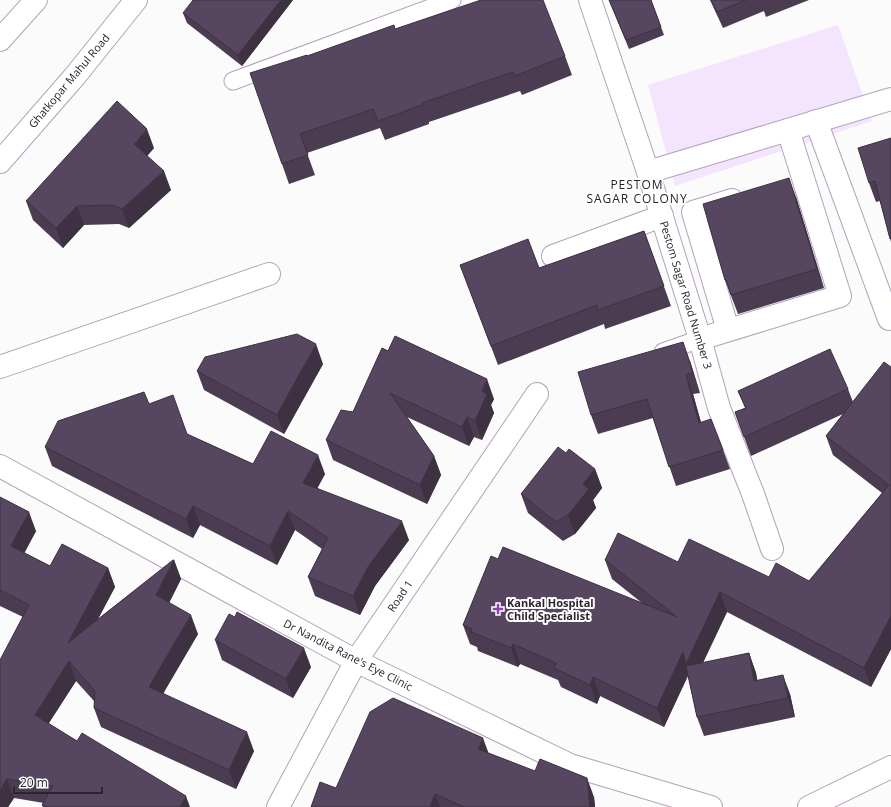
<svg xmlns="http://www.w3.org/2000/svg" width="891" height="807" viewBox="0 0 891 807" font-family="'Open Sans',sans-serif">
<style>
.green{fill:#f5e4fe}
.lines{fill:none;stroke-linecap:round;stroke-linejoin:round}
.service-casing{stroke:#b4a0bd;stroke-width:19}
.minor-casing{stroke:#b4a0bd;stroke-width:24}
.tertiary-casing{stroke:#b4a0bd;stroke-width:24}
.service{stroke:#fff;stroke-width:17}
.minor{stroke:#fff;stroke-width:22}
.tertiary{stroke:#fff;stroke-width:22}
.wall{fill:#4b3c52}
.shaded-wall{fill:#3d3142}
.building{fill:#57465f;stroke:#3d3142}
.poi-dot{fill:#9040b0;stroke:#fff;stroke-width:1.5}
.labels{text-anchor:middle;stroke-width:4;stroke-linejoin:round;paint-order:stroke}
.street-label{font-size:11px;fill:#2b232e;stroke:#fff}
.poi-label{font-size:11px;font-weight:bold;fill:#2b232e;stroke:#fff;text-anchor:start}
.neighbourhood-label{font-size:12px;letter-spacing:1px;fill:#2b232e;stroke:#fff}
</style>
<rect width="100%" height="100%" fill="#fbfbfb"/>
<path class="green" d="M 838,25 L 872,121 L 675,186 L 648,85 Z"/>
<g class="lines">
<g class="service-casing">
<g id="service">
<path d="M 233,81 L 452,0"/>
<path d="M 663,352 L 700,339"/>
</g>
</g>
<g class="minor-casing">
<g id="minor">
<path d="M 590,0 L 648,172 L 700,339 L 719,408 L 753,494 L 772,549"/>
<path d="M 816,121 L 889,319"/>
<path d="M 648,172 L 891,99"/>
<path d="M 553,256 L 662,216"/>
<path d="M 728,330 L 693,212 L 732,200"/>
<path d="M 700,339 L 840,296 L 788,130"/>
<path d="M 0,367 L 269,274"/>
<path d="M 0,466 L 356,661 L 570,765 L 711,807"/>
<path d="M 278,807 L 356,661 L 537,394"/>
<path d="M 809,807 L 891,767"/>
</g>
</g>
<g class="tertiary-casing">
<g id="tertiary">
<path d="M 0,40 L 36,0"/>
<path d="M 0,162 L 75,76 L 136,0"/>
</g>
</g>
<use href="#service" class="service"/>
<use href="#minor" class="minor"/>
<use href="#tertiary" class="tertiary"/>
</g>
<g class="wall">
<path d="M 293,0 L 242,66 L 187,23 L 183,13 Z"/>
<path d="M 609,0 L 651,0 L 664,35 L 629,49 Z"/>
<path d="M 710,0 L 809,0 L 766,17 L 764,11 L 723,28 Z"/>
<path d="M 395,29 L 565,56 L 572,75 L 522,95 L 520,91 L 429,122 L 429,124 L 385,140 L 380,128 L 307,153 L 315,175 L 289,184 L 282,164 L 307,56 Z"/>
<path d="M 891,138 L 891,242 L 880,201 L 876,202 L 869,183 Z"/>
<path d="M 154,148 L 147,156 L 171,190 L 129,228 L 119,224 L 84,225 L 63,248 L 33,220 L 26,201 Z"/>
<path d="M 796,197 L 824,288 L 738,314 L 725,280 Z"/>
<path d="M 644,231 L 671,306 L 605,329 L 604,324 L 498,365 L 460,265 L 539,268 Z"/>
<path d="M 382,348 L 494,399 L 491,405 L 494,413 L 482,440 L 474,437 L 469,446 L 407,417 L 434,456 L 441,475 L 427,504 L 333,460 L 326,440 L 353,412 Z"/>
<path d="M 690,361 L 700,393 L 693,394 L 701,422 L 723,450 L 730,469 L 676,486 L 653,418 L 598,434 L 591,415 Z"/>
<path d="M 323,364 L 284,434 L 204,390 L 197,371 Z"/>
<path d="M 891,367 L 891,649 L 871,687 L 727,612 L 703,663 L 749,653 L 756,673 L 757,680 L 790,694 L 795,717 L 704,736 L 697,717 L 688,676 L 664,727 L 600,696 L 597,704 L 561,687 L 558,680 L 520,664 L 518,667 L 478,651 L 477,647 L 470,644 L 463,625 L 498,559 L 642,603 L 612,579 L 605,560 L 678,562 L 769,577 L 809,581 L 882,493 L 833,455 L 826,436 L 843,414 L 751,456 L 735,412 L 745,408 L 738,391 L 848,389 L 853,402 Z"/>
<path d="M 149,404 L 187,434 L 253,464 L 325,474 L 317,488 L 409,540 L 375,586 L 360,615 L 315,596 L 308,577 L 322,549 L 295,530 L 277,565 L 200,525 L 193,538 L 52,466 L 45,447 Z"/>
<path d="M 566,453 L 595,469 L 602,488 L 593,500 L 596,508 L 575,534 L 563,541 L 528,513 L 521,494 Z"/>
<path d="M 0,497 L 36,531 L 24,553 L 50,566 L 108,568 L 115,587 L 98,619 L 174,560 L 181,579 L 169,603 L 198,634 L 163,693 L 254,751 L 236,789 L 101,727 L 94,708 L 94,701 L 76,681 L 48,724 L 190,807 L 43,807 L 42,805 L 44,803 L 14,798 L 8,807 L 0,807 L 23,617 L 0,606 Z"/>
<path d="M 215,640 L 311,667 L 293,698 L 222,660 Z"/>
<path d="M 488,753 L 594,797 L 595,807 L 311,807 L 336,788 Z"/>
</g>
<g class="shaded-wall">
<path d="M 281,0 L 293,0 L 242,66 L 238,55 Z"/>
<path d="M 147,129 L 154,148 L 141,163 L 134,144 Z"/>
<path d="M 164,171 L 171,190 L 129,228 L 122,209 Z"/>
<path d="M 789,178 L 796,197 L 824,288 L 817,269 Z"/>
<path d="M 77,206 L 84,225 L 63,248 L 56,228 Z"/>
<path d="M 683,342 L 690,361 L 700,393 L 693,373 Z"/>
<path d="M 316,344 L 323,364 L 284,434 L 277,415 Z"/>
<path d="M 686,375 L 693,394 L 706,442 L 699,423 Z"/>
<path d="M 487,379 L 494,399 L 491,405 L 494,413 L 482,440 L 475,421 L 482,391 Z"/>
<path d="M 467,417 L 474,437 L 469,446 L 462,427 Z"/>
<path d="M 318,455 L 325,474 L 310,502 L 303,483 Z"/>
<path d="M 434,456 L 441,475 L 427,504 L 420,485 Z"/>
<path d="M 595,469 L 602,488 L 593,500 L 596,508 L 575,534 L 568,515 L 583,484 Z"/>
<path d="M 193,506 L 200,525 L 193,538 L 186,519 Z"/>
<path d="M 288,511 L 295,530 L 277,565 L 270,546 Z"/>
<path d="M 29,512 L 36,531 L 18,565 L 11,546 Z"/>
<path d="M 402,521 L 409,540 L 375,586 L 360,615 L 353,596 L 368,567 Z"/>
<path d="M 174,560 L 181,579 L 163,615 L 156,595 Z"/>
<path d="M 108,568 L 115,587 L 75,662 L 68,643 Z"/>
<path d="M 720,592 L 727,612 L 693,683 L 689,673 L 664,727 L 657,708 L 683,652 Z"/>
<path d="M 191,615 L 198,634 L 156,706 L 149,687 Z"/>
<path d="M 891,616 L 891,649 L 871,687 L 864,668 Z"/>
<path d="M 513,644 L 520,664 L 518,667 L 511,648 Z"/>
<path d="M 304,648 L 311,667 L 293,698 L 286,679 Z"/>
<path d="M 749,653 L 756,673 L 761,700 L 754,681 Z"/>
<path d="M 69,661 L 76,681 L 42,734 L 35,715 Z"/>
<path d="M 783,675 L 790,694 L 795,717 L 788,698 Z"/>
<path d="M 593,677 L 600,696 L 597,704 L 590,685 Z"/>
<path d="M 247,732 L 254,751 L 236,789 L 229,770 Z"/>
<path d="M 483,738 L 490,757 L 478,749 Z"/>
<path d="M 587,778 L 594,797 L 595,807 L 590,807 Z"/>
<path d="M 7,779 L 14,798 L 8,807 L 0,807 L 0,790 Z"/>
<path d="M 435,794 L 440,807 L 430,807 Z"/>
<path d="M 186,796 L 190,807 L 180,807 Z"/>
</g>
<g class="building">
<path d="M 193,0 L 281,0 L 238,55 L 183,13 Z"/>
<path d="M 481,0 L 543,0 L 565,56 L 515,76 L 513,72 L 422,103 L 422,105 L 378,121 L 373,109 L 300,134 L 308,155 L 282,164 L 250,73 L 307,55 L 307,56 L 394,25 L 395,29 Z"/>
<path d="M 609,0 L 651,0 L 661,27 L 626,40 Z"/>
<path d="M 711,0 L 746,0 L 717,12 Z"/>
<path d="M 117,101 L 147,129 L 134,144 L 164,171 L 122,209 L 112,205 L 77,206 L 56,228 L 26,201 Z"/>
<path d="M 891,138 L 891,238 L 890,239 L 875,181 L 869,183 L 858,148 Z"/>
<path d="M 789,178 L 817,269 L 731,295 L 726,280 L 725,280 L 703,204 Z"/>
<path d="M 644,231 L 664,286 L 598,310 L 597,305 L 491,346 L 460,265 L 528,239 L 539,268 Z"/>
<path d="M 297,334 L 316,344 L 277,415 L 197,371 L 205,357 Z"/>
<path d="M 395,336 L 487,379 L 482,391 L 487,394 L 475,421 L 467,417 L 462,427 L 390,393 L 434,456 L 420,485 L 326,440 L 341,410 L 353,412 L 382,348 L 388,351 Z"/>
<path d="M 683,342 L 693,373 L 686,375 L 699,423 L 711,419 L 723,450 L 669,467 L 647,399 L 591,415 L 578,372 Z"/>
<path d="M 830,349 L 848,389 L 744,437 L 735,412 L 746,408 L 738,391 Z"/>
<path d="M 884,362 L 891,367 L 891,616 L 864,668 L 720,592 L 686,664 L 683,652 L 657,708 L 593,677 L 590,685 L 554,668 L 556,663 L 513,644 L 511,648 L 471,632 L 472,629 L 463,625 L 491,556 L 498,559 L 503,547 L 677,617 L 605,560 L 618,533 L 678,562 L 689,539 L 769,577 L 776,563 L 809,581 L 889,485 L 826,436 Z"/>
<path d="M 144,392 L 149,404 L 173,395 L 187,434 L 253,464 L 271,431 L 318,455 L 303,483 L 402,521 L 368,567 L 353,596 L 308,577 L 328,538 L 288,511 L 270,546 L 193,506 L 186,519 L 45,447 L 58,421 Z"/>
<path d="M 558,447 L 566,453 L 569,449 L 595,469 L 583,484 L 589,489 L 568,515 L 556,522 L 521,494 Z"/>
<path d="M 0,497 L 29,512 L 11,546 L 50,566 L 62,544 L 108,568 L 68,643 L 173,560 L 174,560 L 156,595 L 191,615 L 149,687 L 247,732 L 229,770 L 94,708 L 95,691 L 69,661 L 35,715 L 77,741 L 82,733 L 186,796 L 180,807 L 46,807 L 42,805 L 53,786 L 7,779 L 0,790 L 0,660 L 29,605 L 0,590 Z"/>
<path d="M 237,612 L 304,648 L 286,679 L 215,640 L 229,614 L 235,617 Z"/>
<path d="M 749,653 L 754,681 L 783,675 L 788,698 L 697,717 L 686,666 Z"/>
<path d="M 393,698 L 483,738 L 478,749 L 535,771 L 540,759 L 587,778 L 590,807 L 464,807 L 435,794 L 430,807 L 311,807 L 320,782 L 336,788 L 370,712 Z"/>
</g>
<path class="poi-dot" d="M496 603h4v4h4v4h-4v4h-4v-4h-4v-4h4z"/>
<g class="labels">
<g class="street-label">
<text transform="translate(69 81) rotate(-50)" y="4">Ghatkopar Mahul Road</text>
<text transform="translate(686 295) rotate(73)" y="4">Pestom Sagar Road Number 3</text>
<text transform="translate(400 596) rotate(-56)" y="4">Road 1</text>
<text transform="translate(348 655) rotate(27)" y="4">Dr Nandita Rane's Eye Clinic</text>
</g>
<g class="poi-label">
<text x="507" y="607">Kankal Hospital<tspan x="507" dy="13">Child Specialist</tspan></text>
</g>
<g class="neighbourhood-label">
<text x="637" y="189">PESTOM<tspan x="637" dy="14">SAGAR COLONY</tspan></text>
</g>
</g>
<path d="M14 787v6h88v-6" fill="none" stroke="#2b232e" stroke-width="2"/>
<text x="20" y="787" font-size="12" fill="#2b232e" stroke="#ffffff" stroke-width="3" paint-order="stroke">20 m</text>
</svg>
